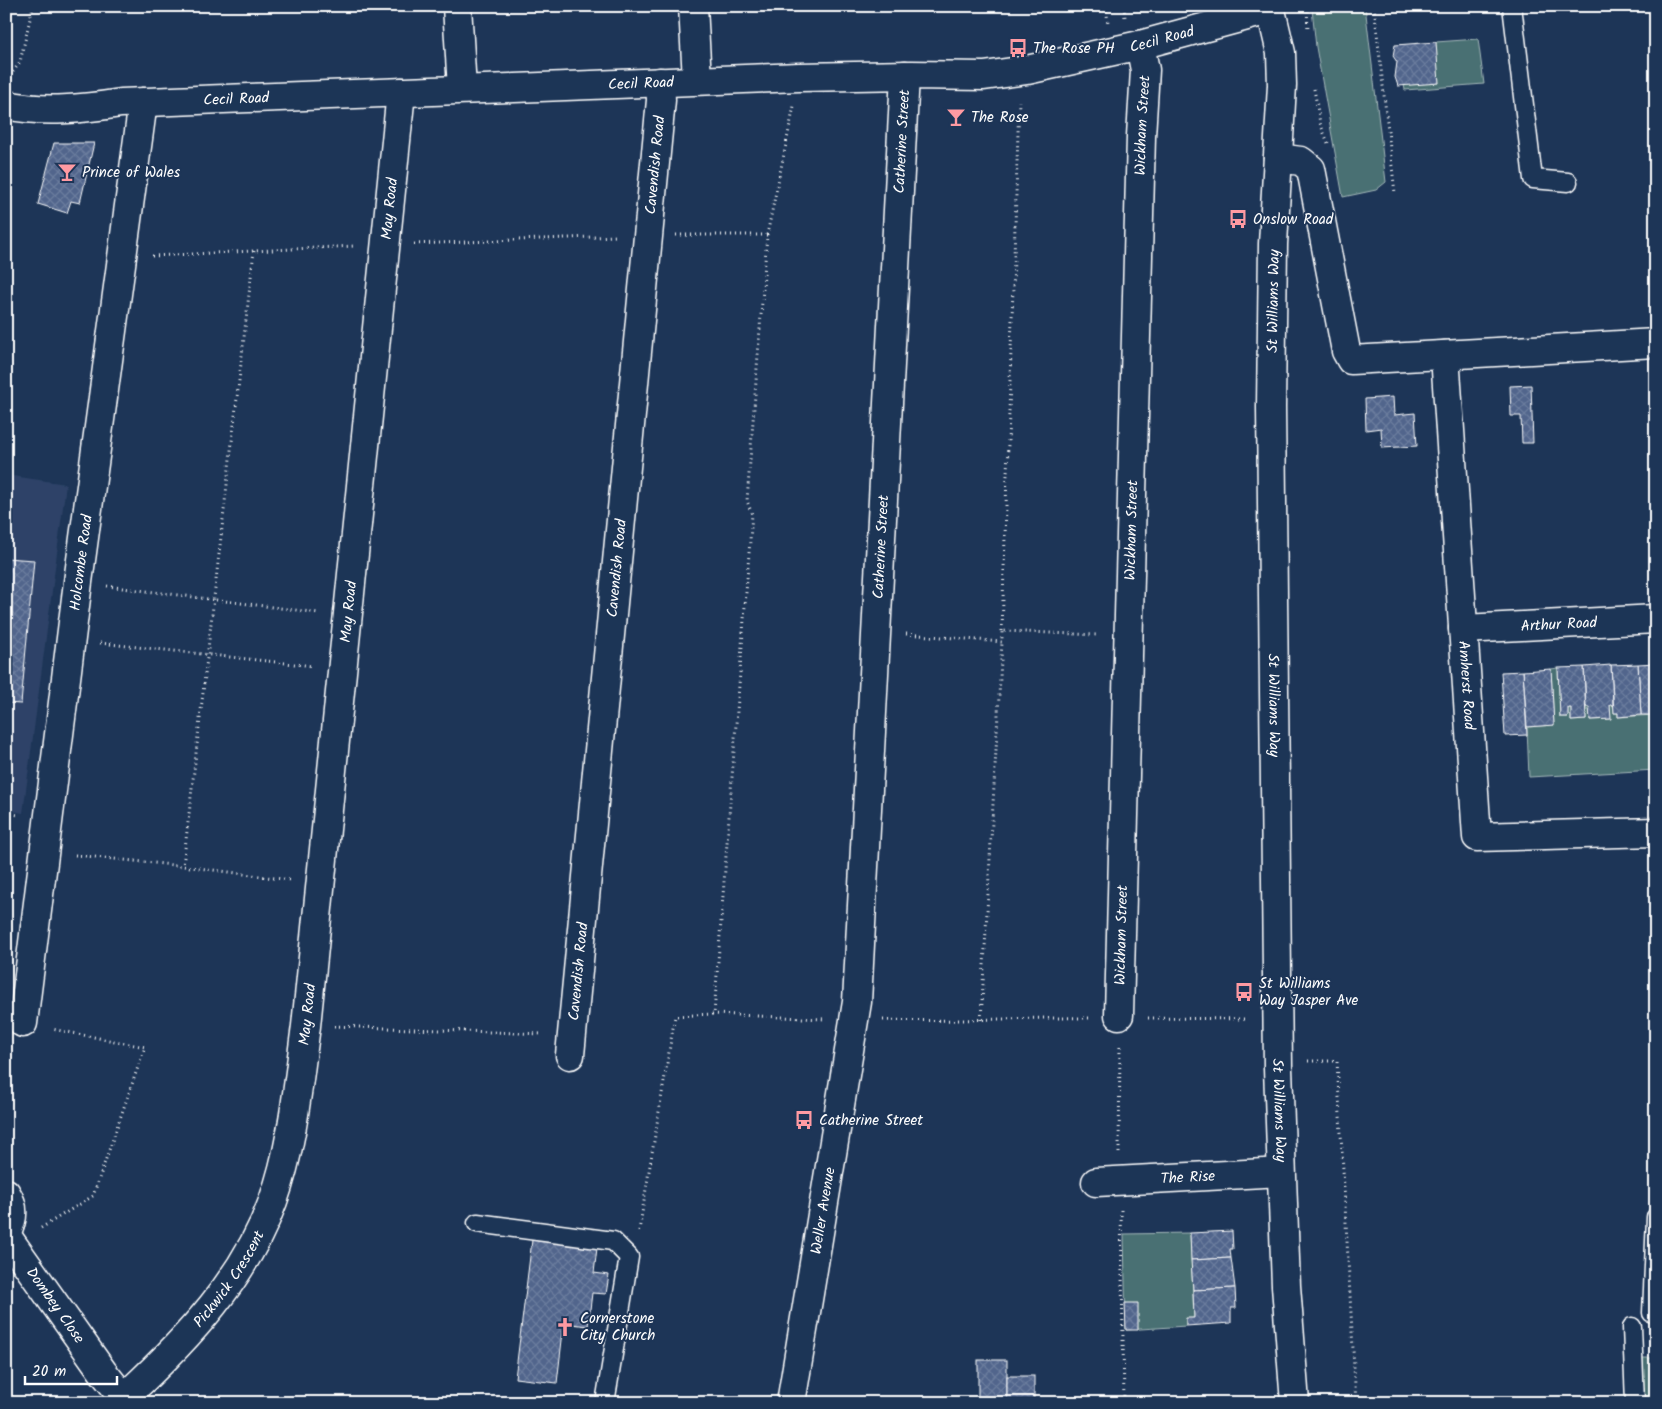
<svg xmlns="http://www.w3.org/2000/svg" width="1662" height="1409" viewBox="0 0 1662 1409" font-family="Kalam,sans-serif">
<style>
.built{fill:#2d4367}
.green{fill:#4a7073;stroke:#a4b8b9}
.building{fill:url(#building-cross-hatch);stroke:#fff}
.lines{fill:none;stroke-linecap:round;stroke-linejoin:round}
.service-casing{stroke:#fff;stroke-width:21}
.minor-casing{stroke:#fff;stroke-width:31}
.tertiary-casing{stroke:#fff;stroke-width:31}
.path{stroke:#fff;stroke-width:3;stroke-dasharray:1 4;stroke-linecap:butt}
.service{stroke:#1d3557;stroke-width:18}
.minor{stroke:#1d3557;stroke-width:28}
.tertiary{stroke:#1d3557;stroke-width:28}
.labels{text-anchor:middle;stroke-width:4;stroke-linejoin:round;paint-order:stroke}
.street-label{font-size:15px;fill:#fff;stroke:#1d3557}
.poi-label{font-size:15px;fill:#fff;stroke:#1d3557;text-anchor:start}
</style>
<defs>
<pattern id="building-cross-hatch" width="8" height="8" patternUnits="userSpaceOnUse" patternTransform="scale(1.25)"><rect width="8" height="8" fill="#51658c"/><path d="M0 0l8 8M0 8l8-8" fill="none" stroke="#6b7c9d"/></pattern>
</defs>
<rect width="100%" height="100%" fill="#1d3557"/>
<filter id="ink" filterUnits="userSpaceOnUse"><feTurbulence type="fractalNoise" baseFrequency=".02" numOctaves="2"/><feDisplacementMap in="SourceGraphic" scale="10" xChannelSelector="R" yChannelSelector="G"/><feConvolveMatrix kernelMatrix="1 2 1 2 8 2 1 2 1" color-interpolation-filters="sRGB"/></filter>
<g filter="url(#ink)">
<path class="built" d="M 6,475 L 66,484 L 23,813 L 6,810 Z"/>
<g class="green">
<path d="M 1337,6 L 1365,6 L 1386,182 L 1376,190 L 1343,197 L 1316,47 L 1312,9 Z"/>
<path d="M 1478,39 L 1484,84 L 1405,90 L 1404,85 L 1436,42 Z"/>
<path d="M 1558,668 L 1560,717 L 1568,717 L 1568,708 L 1571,708 L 1571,721 L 1586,720 L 1586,707 L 1589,707 L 1590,720 L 1610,719 L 1610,705 L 1613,705 L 1614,713 L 1618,713 L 1618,717 L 1656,715 L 1656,770 L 1529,777 L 1527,727 L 1554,725 L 1551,669 Z"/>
<path d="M 1190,1233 L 1194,1318 L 1186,1319 L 1186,1326 L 1126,1330 L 1124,1234 Z"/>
<path d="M 1641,1358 L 1656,1358 L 1656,1403 L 1643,1403 Z"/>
</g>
<g class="building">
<path d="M 1436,42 L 1439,83 L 1398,86 L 1395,77 L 1397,62 L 1393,56 L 1395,45 Z"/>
<path d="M 54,143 L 94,143 L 80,203 L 71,201 L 67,213 L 38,204 Z"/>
<path d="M 1531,385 L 1533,443 L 1522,443 L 1521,416 L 1511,416 L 1510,386 Z"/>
<path d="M 1393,397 L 1394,415 L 1415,413 L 1417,446 L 1382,448 L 1381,428 L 1366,430 L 1365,399 Z"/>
<path d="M 6,558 L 34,560 L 21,704 L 6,703 Z"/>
<path d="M 1656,663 L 1656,715 L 1641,715 L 1638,664 Z"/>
<path d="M 1638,664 L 1641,715 L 1618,717 L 1618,713 L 1614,713 L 1611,665 Z"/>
<path d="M 1611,665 L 1613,705 L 1610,705 L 1611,719 L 1590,720 L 1589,707 L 1586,707 L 1584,667 Z"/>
<path d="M 1584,667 L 1586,720 L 1571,721 L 1571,708 L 1568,708 L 1568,717 L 1560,717 L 1558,668 Z"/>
<path d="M 1551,669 L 1554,725 L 1527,727 L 1523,671 Z"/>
<path d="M 1523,671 L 1527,735 L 1505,736 L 1501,672 Z"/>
<path d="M 1232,1231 L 1233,1249 L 1230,1249 L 1231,1258 L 1191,1260 L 1190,1233 Z"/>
<path d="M 532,1240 L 597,1248 L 594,1273 L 609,1275 L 606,1294 L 592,1293 L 588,1326 L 564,1323 L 557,1383 L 515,1378 Z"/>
<path d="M 1231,1258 L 1235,1288 L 1193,1290 L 1191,1260 Z"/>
<path d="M 1235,1288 L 1236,1308 L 1231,1308 L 1231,1323 L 1186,1326 L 1186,1318 L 1194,1318 L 1193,1290 Z"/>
<path d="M 1125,1303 L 1138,1303 L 1138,1330 L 1126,1330 Z"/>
<rect x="978" y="1360" width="29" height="43"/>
<rect x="1007" y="1376" width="27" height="27"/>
</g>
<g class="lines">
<g class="service-casing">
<g id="service">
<path d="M 1512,6 L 1533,179 L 1568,182"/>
<path d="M 477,1223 L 613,1241 L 629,1257 L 605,1403"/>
<path d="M 1652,1313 L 1656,1217"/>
<path d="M 1632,1327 L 1635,1403"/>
</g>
</g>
<g class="minor-casing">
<g id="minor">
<path d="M 457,6 L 462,89"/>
<path d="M 693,6 L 697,80"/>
<path d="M 1278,158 L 1301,161 L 1311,169 L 1346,351 L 1351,360 L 1656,343"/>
<path id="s1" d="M 1445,355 L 1477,837 L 1656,832"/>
<path id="s2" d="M 1463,629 L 1656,619"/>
<path id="s3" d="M 1119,1015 L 1141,136 L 1145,70 L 1140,45"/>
<path id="s4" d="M 23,1023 L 78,582 L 143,102"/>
<path id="s5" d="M 570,1055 L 661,100 L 660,82"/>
<path id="s6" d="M 1096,1182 L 1281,1172"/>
<path d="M 6,1193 C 15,1207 14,1219 6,1233"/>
<path id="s7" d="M 6,1235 L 103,1372 L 125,1399"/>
<path id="s8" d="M 123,1403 L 129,1393 C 188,1338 245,1278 273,1201 C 293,1146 298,1083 306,1026 L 401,92"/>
</g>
</g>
<g class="tertiary-casing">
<g id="tertiary">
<path id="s9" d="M 1270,6 L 1281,53 L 1282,85 L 1273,244 L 1271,407 L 1278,1068 L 1286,1286 L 1295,1403"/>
<path id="s10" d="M 6,105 C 44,113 83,109 121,103 L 799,77 L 911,75 L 984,76 L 1027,70 L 1140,45 L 1269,10"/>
<path id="s11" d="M 791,1403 L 857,1002 L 905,75"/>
</g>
</g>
<g class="path">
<path d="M 1106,6 L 1108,23"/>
<path d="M 1124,6 L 1125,18"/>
<path d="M 1307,6 L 1308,31"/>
<path d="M 1374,6 L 1395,193"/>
<path d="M 10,76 L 20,62 L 33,6"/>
<path d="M 1314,89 L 1320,123 L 1328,143"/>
<path d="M 676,235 L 767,235 L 747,501 L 752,514 L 714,1014"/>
<path d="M 767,235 L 794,106"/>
<path d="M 414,244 L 618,236"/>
<path d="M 254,251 L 183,866 L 290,880"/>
<path d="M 152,256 L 355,246"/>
<path d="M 107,586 L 319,613"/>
<path d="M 1002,631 L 1019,101"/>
<path d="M 906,634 L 1002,642 L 1002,631 L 1098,635"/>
<path d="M 100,643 L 313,666"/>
<path d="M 6,813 L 18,815"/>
<path d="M 75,855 L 183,866"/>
<path d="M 1148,1018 L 1247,1019"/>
<path d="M 883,1020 C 952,1022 1021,1017 1090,1018"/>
<path d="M 981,1020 L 1002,642"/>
<path d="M 334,1026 L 543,1034"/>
<path d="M 1308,1061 L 1337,1061 L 1356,1403"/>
<path d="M 1119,1153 L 1120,1044"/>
<path d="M 1121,1210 L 1124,1403"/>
<path d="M 41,1228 L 93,1196 L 145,1047 L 52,1029"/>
<path d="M 639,1231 L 675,1016 L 714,1014 L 825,1019"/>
</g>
<use href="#service" class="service"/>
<use href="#minor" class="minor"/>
<use href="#tertiary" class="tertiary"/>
</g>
</g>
<defs>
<g id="bus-bare" transform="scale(1.5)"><path d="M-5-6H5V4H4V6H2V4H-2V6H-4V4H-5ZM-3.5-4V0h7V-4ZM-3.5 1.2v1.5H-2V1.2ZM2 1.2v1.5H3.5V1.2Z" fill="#ff9aa2" stroke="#1d3557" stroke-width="2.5" paint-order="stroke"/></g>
<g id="bar-bare" transform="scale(1.5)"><path d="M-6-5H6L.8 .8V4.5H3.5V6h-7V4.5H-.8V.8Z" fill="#ff9aa2" stroke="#1d3557" stroke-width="2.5" paint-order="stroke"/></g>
<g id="church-bare" transform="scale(1.5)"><path d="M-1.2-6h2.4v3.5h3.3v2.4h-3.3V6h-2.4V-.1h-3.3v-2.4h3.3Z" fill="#ff9aa2" stroke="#1d3557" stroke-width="2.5" paint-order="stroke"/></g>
</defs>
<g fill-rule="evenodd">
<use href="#bus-bare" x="1018" y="48"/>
<use href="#bar-bare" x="956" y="117"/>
<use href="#bar-bare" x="67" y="172"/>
<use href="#bus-bare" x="1238" y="219"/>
<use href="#bus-bare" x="1244" y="992"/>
<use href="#bus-bare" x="804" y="1120"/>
<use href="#church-bare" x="565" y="1327"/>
</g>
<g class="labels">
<g class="street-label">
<text dy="5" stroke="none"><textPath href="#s10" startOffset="1161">Cecil Road</textPath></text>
<text dy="5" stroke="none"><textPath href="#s10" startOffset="636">Cecil Road</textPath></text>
<text dy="5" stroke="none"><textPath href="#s10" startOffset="231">Cecil Road</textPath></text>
<text dy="5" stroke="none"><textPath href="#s3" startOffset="890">Wickham Street</textPath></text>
<text dy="5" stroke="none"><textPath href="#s11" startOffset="1268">Catherine Street</textPath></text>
<text dy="5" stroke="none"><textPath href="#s5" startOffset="894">Cavendish Road</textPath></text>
<text dy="5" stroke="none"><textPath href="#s8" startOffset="1254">May Road</textPath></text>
<text transform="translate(1273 301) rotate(-89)" y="5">St Williams Way</text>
<text dy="5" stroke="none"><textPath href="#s3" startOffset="485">Wickham Street</textPath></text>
<text dy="5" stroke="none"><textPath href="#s11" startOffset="862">Catherine Street</textPath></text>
<text dy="5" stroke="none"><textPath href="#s4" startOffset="464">Holcombe Road</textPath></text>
<text dy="5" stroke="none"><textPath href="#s5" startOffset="489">Cavendish Road</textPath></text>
<text dy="5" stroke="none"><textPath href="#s8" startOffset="849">May Road</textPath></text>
<text dy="5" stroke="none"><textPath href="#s2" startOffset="96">Arthur Road</textPath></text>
<text dy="5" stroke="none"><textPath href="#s1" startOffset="331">Amherst Road</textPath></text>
<text dy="5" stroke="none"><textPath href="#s9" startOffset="701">St Williams Way</textPath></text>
<text dy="5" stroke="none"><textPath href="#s3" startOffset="80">Wickham Street</textPath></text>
<text dy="5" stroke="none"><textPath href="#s5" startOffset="84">Cavendish Road</textPath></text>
<text dy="5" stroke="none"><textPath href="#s8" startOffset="444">May Road</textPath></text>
<text dy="5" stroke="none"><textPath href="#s9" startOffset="1106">St Williams Way</textPath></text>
<text dy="5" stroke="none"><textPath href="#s6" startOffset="92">The Rise</textPath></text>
<text dy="5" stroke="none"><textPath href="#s11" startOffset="195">Weller Avenue</textPath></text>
<text dy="5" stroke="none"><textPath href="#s8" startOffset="164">Pickwick Crescent</textPath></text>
<text dy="5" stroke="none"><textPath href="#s7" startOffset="86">Dombey Close</textPath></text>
</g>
<g class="poi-label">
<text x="1033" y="53">The Rose PH</text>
<text x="971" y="122">The Rose</text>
<text x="82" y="177">Prince of Wales</text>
<text x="1253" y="224">Onslow Road</text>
<text x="1259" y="988">St Williams<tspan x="1259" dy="17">Way Jasper Ave</tspan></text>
<text x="819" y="1125">Catherine Street</text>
<text x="580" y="1323">Cornerstone<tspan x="580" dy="17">City Church</tspan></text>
</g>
</g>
<rect width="1662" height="1409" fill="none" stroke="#1d3557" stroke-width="25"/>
<rect x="12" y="12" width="1637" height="1384" fill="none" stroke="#fff" stroke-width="2" filter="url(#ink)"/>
<path d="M25 1376v8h92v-8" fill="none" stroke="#ffffff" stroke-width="2.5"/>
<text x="32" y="1376" font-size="15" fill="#ffffff" stroke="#1d3557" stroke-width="4" paint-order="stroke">20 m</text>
</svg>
